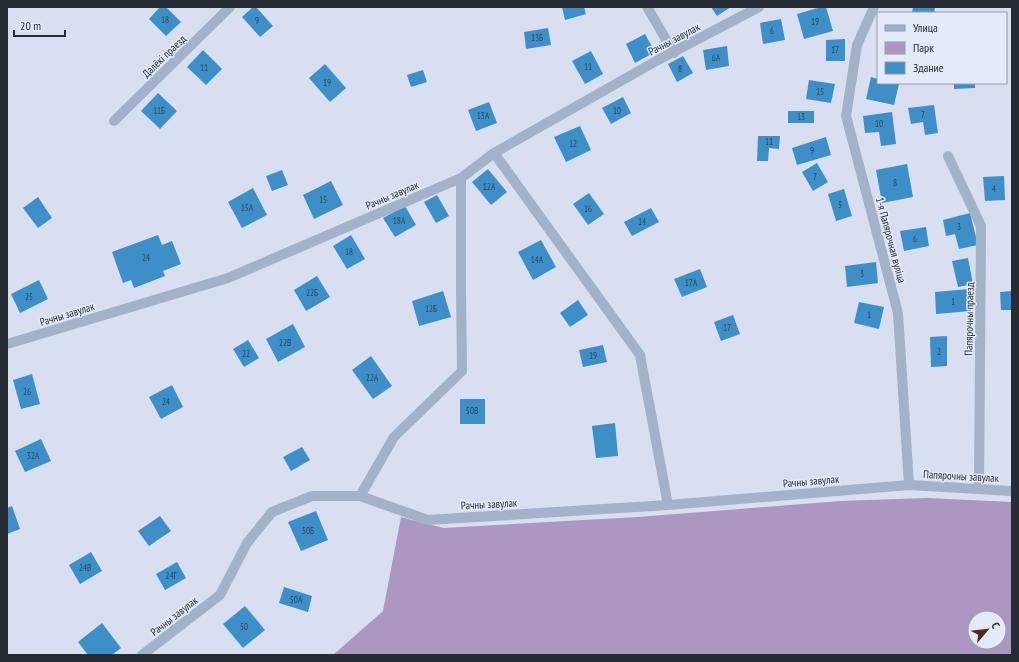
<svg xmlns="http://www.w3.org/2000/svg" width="1019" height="662" viewBox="0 0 1019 662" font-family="'PT Sans Narrow',sans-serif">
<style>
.green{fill:#ac97c0;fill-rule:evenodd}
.building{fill:#3e8fc8}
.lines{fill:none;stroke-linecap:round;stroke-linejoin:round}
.minor{stroke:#a3b1c9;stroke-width:10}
.labels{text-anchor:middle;stroke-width:3;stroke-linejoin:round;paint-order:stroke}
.number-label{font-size:9px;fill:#2b4659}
.street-label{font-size:11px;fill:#252d34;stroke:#e3eaf9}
</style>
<rect width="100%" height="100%" fill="#d7dff1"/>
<path class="green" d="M 927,498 L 1012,502 L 1012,655 L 333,655 L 383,611 L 401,517 L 423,523 L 444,528 L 638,517 L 840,501 ZM 975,618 L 999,618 L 999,642 L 975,642 Z"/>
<g class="building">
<path d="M 160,7 L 166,7 L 181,22 L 166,36 L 149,19 Z"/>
<path d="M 253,7 L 256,7 L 273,26 L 260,37 L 242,17 Z"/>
<path d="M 562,7 L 584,7 L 586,14 L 565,20 Z"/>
<path d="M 711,7 L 731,7 L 717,16 Z"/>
<path d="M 821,7 L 826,7 L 833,31 L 804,39 L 797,14 Z"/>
<path d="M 913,7 L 935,8 L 934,13 L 912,13 Z"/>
<path d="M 781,19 L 785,40 L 763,44 L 760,23 Z"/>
<path d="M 548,28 L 551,45 L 526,49 L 524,32 Z"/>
<path d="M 645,34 L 655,52 L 635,63 L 626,44 Z"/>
<path d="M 845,39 L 845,61 L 826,61 L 826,40 Z"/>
<path d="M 727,46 L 729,66 L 706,70 L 703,50 Z"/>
<path d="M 203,50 L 222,69 L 206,85 L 187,67 Z"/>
<path d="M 591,51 L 603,74 L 585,84 L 572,61 Z"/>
<path d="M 683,56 L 693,73 L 677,82 L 668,64 Z"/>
<path d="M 325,64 L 346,88 L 330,102 L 309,78 Z"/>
<path d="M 423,70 L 427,82 L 411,87 L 407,75 Z"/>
<path d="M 871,77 L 878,79 L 878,83 L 899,84 L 894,105 L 866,99 Z"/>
<path d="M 809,80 L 835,84 L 831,103 L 806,99 Z"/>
<path d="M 954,83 L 975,83 L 975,88 L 954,89 Z"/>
<path d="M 158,93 L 177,111 L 160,129 L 141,111 Z"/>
<path d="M 623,97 L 631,113 L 611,124 L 602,108 Z"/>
<path d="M 489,102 L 497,123 L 476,131 L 468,110 Z"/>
<path d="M 934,105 L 938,133 L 925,135 L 923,122 L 911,124 L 908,108 Z"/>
<rect x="788" y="111" width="26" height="12"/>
<path d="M 892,112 L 896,144 L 881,146 L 879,132 L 865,133 L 863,116 Z"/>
<path d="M 580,126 L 591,150 L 566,162 L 554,137 Z"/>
<path d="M 758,136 L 780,136 L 779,149 L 769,148 L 768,161 L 757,161 Z"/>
<path d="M 826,137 L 831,155 L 797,165 L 792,148 Z"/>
<path d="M 817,163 L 828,182 L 813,191 L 802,172 Z"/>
<path d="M 907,164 L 913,197 L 882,203 L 876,170 Z"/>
<path d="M 488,169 L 507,192 L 491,205 L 472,182 Z"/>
<path d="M 282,170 L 288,185 L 272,191 L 266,176 Z"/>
<path d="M 1004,176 L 1005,200 L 985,201 L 983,177 Z"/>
<path d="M 331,181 L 343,205 L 314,219 L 303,195 Z"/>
<path d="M 253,188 L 267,215 L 242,228 L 228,202 Z"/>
<path d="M 844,189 L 852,216 L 836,221 L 828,194 Z"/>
<path d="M 589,193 L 604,214 L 588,225 L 573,204 Z"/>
<path d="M 437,195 L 449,216 L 436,223 L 424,202 Z"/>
<path d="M 38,197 L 52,218 L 38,228 L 23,208 Z"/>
<path d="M 405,206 L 416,225 L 395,237 L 383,218 Z"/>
<path d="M 651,208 L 659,222 L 632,236 L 624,222 Z"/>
<path d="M 970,213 L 978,245 L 959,249 L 955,234 L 946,236 L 943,220 Z"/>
<path d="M 926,227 L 929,246 L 904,251 L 900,231 Z"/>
<path d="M 158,235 L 162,245 L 172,241 L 181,264 L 163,271 L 165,276 L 134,288 L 131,280 L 123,283 L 112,252 Z"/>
<path d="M 351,235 L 365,259 L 347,269 L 333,246 Z"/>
<path d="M 541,240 L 556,267 L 533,280 L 518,252 Z"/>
<path d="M 968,258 L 973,284 L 958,287 L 952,261 Z"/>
<path d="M 876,262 L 878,283 L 847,287 L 845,266 Z"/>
<path d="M 700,269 L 707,287 L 682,297 L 674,279 Z"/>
<path d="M 317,276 L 330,297 L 306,311 L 294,290 Z"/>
<path d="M 39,280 L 48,299 L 20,313 L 11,294 Z"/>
<path d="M 969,289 L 971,311 L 936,314 L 935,292 Z"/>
<path d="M 443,291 L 451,317 L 419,326 L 412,301 Z"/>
<path d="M 1012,291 L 1012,310 L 1001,310 L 1000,292 Z"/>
<path d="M 578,300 L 588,315 L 570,327 L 560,313 Z"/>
<path d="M 859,302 L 884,307 L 879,329 L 854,323 Z"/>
<path d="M 733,315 L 740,334 L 721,341 L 714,322 Z"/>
<path d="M 293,324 L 305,347 L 278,362 L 266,339 Z"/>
<path d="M 947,336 L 947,366 L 931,367 L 930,337 Z"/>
<path d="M 248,340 L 259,358 L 244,367 L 233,349 Z"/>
<path d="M 603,345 L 607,362 L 583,367 L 579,350 Z"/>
<path d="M 371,356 L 392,386 L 373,399 L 352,370 Z"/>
<path d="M 32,374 L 40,404 L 21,409 L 13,380 Z"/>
<path d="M 172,385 L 183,407 L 161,419 L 149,397 Z"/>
<rect x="460" y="399" width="25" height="25"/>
<path d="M 615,423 L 618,456 L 596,458 L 592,426 Z"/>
<path d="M 41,439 L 51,461 L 25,472 L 15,451 Z"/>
<path d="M 302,447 L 310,460 L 291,471 L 283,457 Z"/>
<path d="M 12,506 L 20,529 L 7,534 L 7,508 Z"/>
<path d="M 316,511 L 328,540 L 301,551 L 288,522 Z"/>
<path d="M 160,516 L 171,531 L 149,546 L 138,531 Z"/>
<path d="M 91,552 L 102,571 L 80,584 L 69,565 Z"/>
<path d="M 177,562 L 186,578 L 165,590 L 156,574 Z"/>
<path d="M 284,587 L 312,596 L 308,612 L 279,603 Z"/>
<path d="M 245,606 L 265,630 L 243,648 L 223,624 Z"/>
<path d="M 102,623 L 121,648 L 112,655 L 88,655 L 78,642 Z"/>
</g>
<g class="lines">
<g class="minor">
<path d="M 647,7 L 674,53"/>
<path d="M 874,7 L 857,45 L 846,116 L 898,313 L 909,485"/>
<path d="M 114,121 L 230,7"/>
<path d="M 494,153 L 640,355 L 668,505"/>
<path d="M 948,156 L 981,226 L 979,489"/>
<path d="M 7,344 L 228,278 L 461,178 L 494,153 L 658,60 L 759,7"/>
<path d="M 360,496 L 394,437 L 462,371 L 461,289 L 461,178"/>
<path d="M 142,655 L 220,595 L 247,543 L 272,512 L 312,496 L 360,496 L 428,520 L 668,505 L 909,485 L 1012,491"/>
</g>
</g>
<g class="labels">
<g class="number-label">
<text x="165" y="23">18</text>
<text x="257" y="24">9</text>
<text x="815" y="25">19</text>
<text x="772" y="34">6</text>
<text x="537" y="41">13Б</text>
<text x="835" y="53">17</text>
<text x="716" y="61">6А</text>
<text x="588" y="70">11</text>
<text x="204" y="71">11</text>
<text x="680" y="72">8</text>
<text x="327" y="86">19</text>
<text x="820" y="95">15</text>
<text x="159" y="114">11Б</text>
<text x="617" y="114">10</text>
<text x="923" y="118">7</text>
<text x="483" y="119">13А</text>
<text x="801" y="120">13</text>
<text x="879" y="127">10</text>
<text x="769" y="145">11</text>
<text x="573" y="147">12</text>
<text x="812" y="154">9</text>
<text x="815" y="180">7</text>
<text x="895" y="186">8</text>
<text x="489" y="190">12А</text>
<text x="994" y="192">4</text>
<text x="323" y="203">15</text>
<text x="840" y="208">5</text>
<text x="247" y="211">15А</text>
<text x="588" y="212">16</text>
<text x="399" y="224">18А</text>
<text x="642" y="225">14</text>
<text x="959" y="230">3</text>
<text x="915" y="242">6</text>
<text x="349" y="255">18</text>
<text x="146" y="261">24</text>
<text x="537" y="263">14А</text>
<text x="862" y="277">3</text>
<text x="691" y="286">17А</text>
<text x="312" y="296">22Б</text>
<text x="29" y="300">25</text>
<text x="953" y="305">1</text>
<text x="431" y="312">12Б</text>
<text x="869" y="318">1</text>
<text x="727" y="331">17</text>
<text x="285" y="346">22В</text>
<text x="939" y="355">2</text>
<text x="246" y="357">22</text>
<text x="593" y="359">19</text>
<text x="372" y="381">22А</text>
<text x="27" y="395">26</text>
<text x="166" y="405">24</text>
<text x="472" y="414">50В</text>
<text x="33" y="459">32А</text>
<text x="308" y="534">50Б</text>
<text x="85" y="571">24В</text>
<text x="171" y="579">24Г</text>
<text x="296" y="603">50А</text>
<text x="244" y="630">50</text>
</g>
<g class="street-label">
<text transform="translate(674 39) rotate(-28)" y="4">Рачны завулак</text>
<text transform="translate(164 56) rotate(-44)" y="4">Далёкі праезд</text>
<text transform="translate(392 195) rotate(-23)" y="4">Рачны завулак</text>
<text transform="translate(891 240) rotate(75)" y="4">1-я Папярочная вуліца</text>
<text transform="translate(67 314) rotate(-17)" y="4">Рачны завулак</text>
<text transform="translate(969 319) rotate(-89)" y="4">Папярочны праезд</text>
<text transform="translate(961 476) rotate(3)" y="4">Папярочны завулак</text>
<text transform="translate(811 481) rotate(-5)" y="4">Рачны завулак</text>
<text transform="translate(489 504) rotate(-3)" y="4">Рачны завулак</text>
<text transform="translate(174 616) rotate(-38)" y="4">Рачны завулак</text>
</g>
</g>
<rect width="1019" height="662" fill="none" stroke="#252d34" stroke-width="16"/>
<rect x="877" y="12" width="130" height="72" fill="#e3eaf9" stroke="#979eaa"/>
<rect x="885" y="25" width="20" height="6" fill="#a3b1c9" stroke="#979eaa"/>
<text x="913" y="32" font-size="12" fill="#252d34">Улица</text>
<rect x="885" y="42" width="20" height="12" fill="#ac97c0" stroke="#979eaa"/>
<text x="913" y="52" font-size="12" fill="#252d34">Парк</text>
<rect x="885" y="62" width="20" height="12" fill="#3e8fc8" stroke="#979eaa"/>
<text x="913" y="72" font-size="12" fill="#252d34">Здание</text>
<g transform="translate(987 630) rotate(62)"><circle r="19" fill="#e3eaf9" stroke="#979eaa"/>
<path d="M0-3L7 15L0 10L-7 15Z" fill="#56291a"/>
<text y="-6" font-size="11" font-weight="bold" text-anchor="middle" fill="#252d34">С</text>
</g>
<path d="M14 30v6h51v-6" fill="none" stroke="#252d34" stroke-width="2"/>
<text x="20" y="30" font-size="12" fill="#252d34" stroke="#e3eaf9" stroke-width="3" paint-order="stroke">20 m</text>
</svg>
